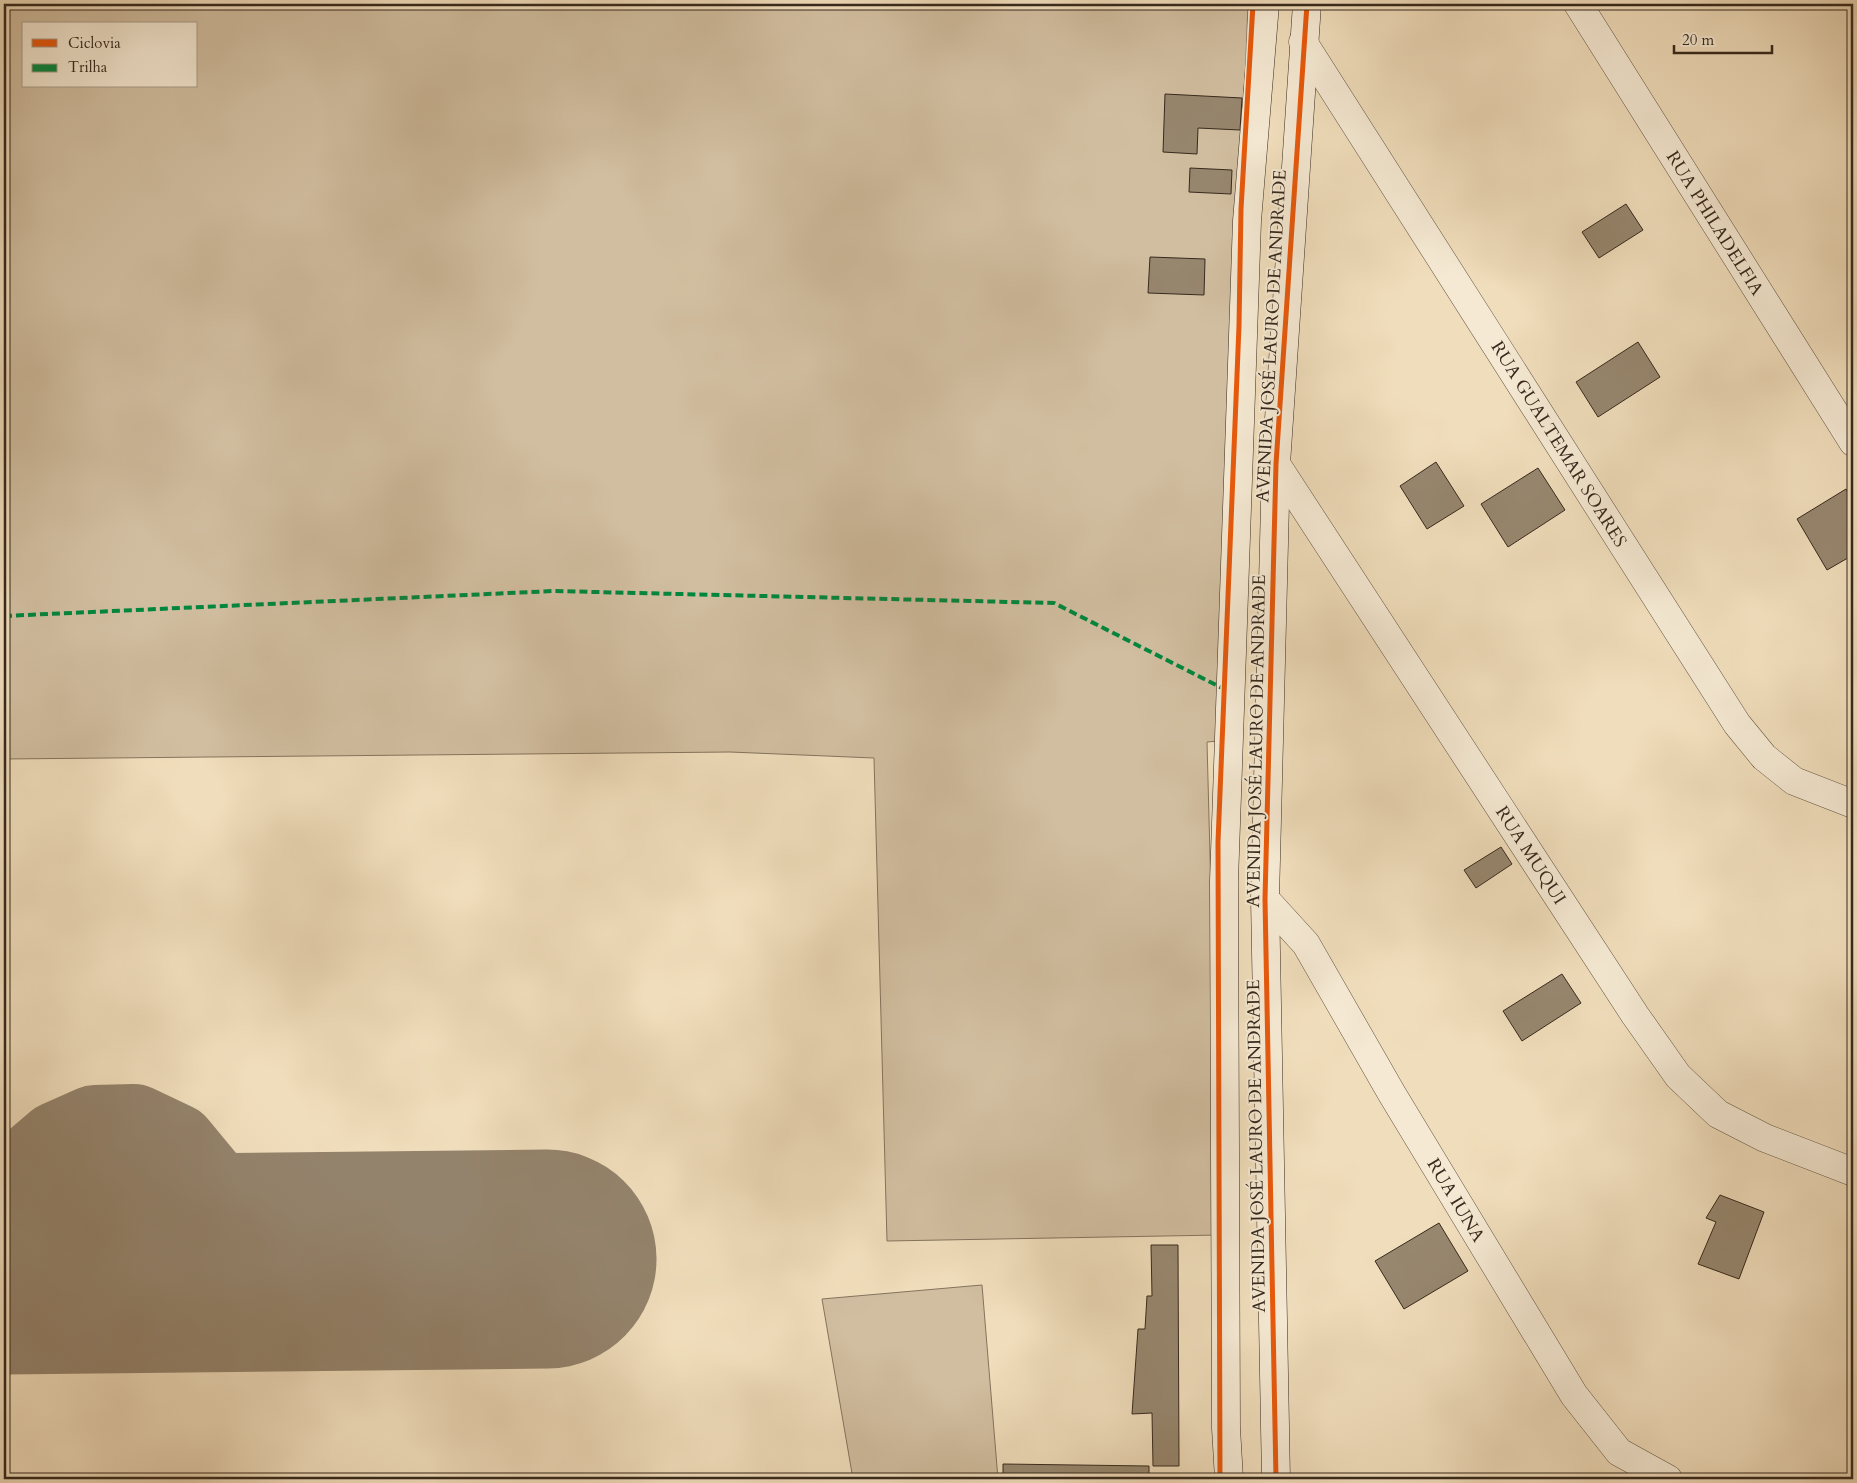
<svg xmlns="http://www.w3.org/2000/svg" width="1857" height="1483" viewBox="0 0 1857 1483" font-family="Cardo,serif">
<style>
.green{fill:#d1bea0;stroke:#84745e;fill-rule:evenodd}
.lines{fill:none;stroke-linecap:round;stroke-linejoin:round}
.taxiway{stroke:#94836c;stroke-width:88}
.runway{stroke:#94836c;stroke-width:219}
.building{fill:#97876f;stroke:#37291d}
.street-casing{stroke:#655644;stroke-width:29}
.secondary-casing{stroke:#37291d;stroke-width:29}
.street{stroke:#f5e9d3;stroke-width:28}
.secondary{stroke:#f5e9d3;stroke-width:28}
.quiet{stroke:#00873e;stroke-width:4;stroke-dasharray:8 4;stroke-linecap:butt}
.cycleway-casing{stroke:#f5e9d3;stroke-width:8}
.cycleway{stroke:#e8590c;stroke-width:5}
.labels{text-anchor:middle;stroke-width:4;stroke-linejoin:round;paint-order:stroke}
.street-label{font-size:18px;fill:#37291d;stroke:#f5e9d3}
</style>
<rect width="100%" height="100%" fill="#f0ddbb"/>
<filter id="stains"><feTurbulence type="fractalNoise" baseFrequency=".004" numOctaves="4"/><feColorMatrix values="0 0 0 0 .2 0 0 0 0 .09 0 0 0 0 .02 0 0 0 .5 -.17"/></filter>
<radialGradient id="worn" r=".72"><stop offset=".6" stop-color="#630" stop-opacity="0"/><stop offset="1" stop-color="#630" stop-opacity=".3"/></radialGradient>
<g class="green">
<path d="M 4,4 L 1248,4 L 1219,741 L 1207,742 L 1220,1235 L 887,1241 L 874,758 L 730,752 L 4,759 ZM 24,24 L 196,24 L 196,86 L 24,86 Z"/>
<path d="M 982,1285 L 998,1479 L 853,1479 L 822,1299 Z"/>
</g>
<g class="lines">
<path class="taxiway" d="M 4,1192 L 59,1145 L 95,1129 L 134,1128 L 174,1147 L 203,1182 L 226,1219 L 231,1262"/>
<path class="runway" d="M 4,1265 L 547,1259"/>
</g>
<g class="building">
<path d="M 1165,94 L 1242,98 L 1240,130 L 1198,128 L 1197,154 L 1163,152 Z"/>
<path d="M 1190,168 L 1232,170 L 1231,194 L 1189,192 Z"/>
<path d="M 1626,204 L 1643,230 L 1599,258 L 1582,232 Z"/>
<path d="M 1150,257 L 1205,259 L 1204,295 L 1148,293 Z"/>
<path d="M 1638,342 L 1660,377 L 1598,417 L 1576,382 Z"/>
<path d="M 1436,462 L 1464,506 L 1427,529 L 1400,486 Z"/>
<path d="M 1538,468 L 1565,510 L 1508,547 L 1481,504 Z"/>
<path d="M 1846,489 L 1853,502 L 1853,555 L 1827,570 L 1797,519 Z"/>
<path d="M 1501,847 L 1512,864 L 1476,888 L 1464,870 Z"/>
<path d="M 1562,974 L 1581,1003 L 1522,1041 L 1503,1011 Z"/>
<path d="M 1720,1195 L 1764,1212 L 1739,1279 L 1698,1264 L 1716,1222 L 1706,1218 Z"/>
<path d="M 1439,1223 L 1468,1271 L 1404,1309 L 1375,1261 Z"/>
<path d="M 1151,1245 L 1178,1245 L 1179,1466 L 1153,1466 L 1152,1413 L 1132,1414 L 1138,1329 L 1145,1329 L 1147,1296 L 1152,1296 Z"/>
<path d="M 1003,1464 L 1149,1466 L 1149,1479 L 1003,1479 Z"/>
</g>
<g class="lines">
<g class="street-casing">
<g id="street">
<path d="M 1578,4 L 1853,442"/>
<path d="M 1303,42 L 1737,724 L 1764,757 L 1794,781 L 1853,804"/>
<path d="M 1276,464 L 1635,1015 L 1678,1076 L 1718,1114 L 1765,1138 L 1853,1172"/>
<path d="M 1265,899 L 1306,944 L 1392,1094 L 1574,1395 L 1619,1452 L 1668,1479"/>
</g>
</g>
<g class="secondary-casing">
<g id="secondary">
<path d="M 1229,1479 L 1226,1428 L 1224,881 L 1247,221 L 1265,4"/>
<path d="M 1276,1479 L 1265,899 L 1276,464 L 1307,4"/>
</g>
</g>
<use href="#street" class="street"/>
<use href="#secondary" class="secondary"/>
<path class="quiet" d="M 4,616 L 554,591 L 1054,603 L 1226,690"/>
<g class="cycleway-casing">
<g id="cycleway">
<path d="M 1220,1479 L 1218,842 L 1239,326 L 1241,209 L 1253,4"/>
<path d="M 1276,1479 L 1265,899 L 1276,464 L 1307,4"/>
</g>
</g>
<use href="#cycleway" class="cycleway"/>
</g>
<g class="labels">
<g class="street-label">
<text transform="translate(1715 223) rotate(58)" y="6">RUA PHILADELFIA</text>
<text transform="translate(1271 336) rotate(-87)" y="6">AVENIDA JOSÉ LAURO DE ANDRADE</text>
<text transform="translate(1559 444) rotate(58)" y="6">RUA GUALTEMAR SOARES</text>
<text transform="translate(1256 741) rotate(-89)" y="6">AVENIDA JOSÉ LAURO DE ANDRADE</text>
<text transform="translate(1531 855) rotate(57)" y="6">RUA MUQUI</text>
<text transform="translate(1256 1146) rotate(-91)" y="6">AVENIDA JOSÉ LAURO DE ANDRADE</text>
<text transform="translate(1456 1200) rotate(59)" y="6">RUA IUNA</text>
</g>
</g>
<rect width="1857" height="1483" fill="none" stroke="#f0ddbb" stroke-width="20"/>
<rect x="5" y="5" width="1847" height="1473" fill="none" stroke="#37291d" stroke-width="2.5"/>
<rect x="10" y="10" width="1837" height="1463" fill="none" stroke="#37291d"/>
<rect x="22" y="22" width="175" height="65" fill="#f5e9d3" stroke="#a99c8a"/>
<rect x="32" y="39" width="25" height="8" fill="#e8590c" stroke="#a99c8a"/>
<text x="68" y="48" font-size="15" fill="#37291d">Ciclovia</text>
<rect x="32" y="64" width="25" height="8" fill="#00873e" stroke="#a99c8a"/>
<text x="68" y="72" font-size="15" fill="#37291d">Trilha</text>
<path d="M1674 45v8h98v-8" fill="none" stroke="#37291d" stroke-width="2.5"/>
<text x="1682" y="45" font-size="15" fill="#37291d" stroke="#f5e9d3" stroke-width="4" paint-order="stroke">20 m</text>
<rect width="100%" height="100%" filter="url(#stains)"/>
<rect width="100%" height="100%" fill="url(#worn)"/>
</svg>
